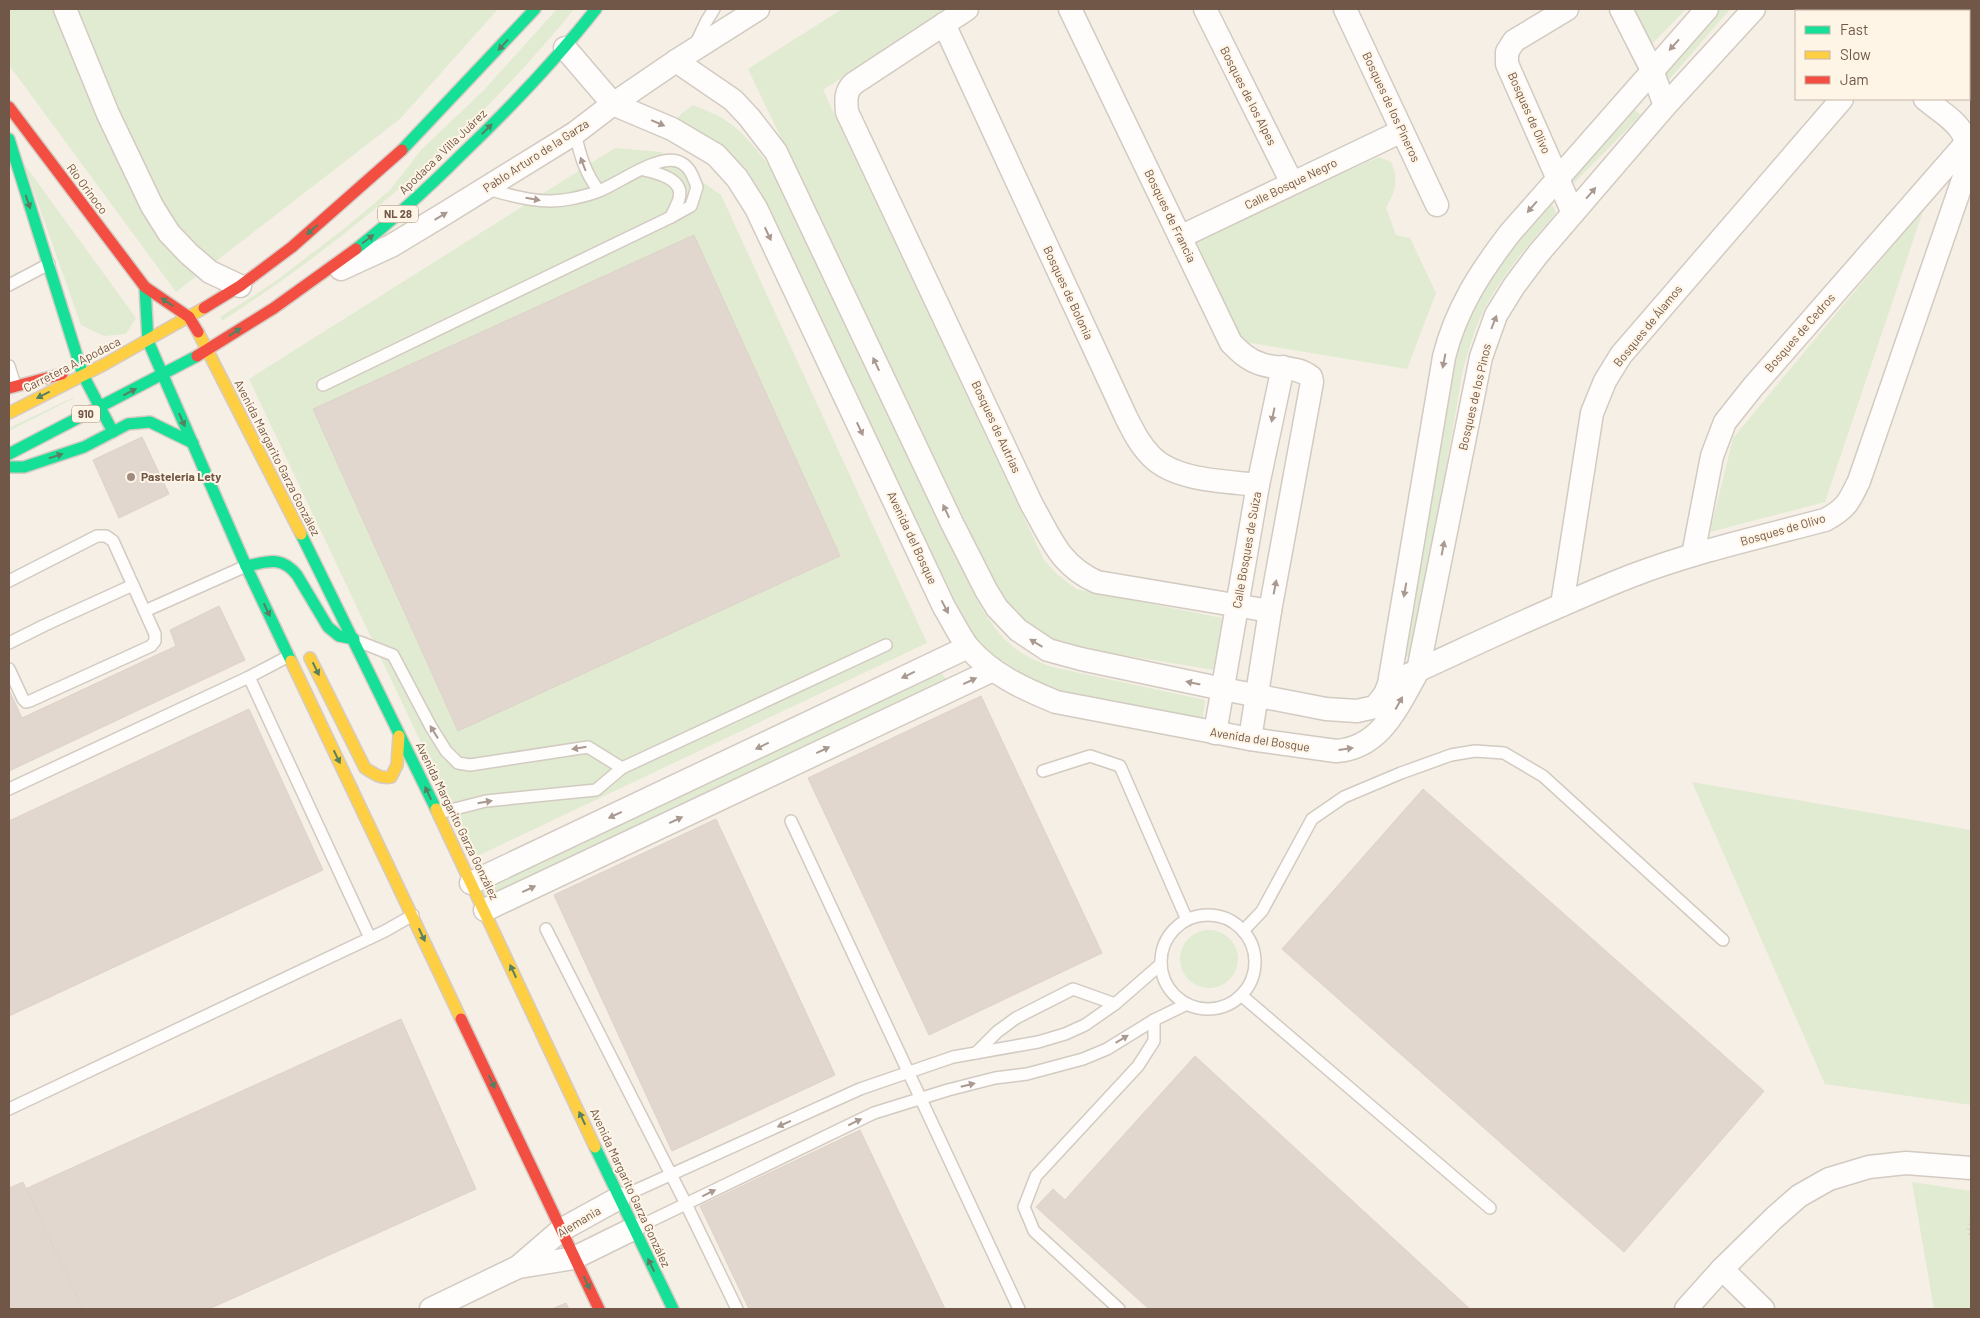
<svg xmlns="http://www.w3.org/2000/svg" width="1980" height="1318" viewBox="0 0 1980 1318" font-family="Barlow,sans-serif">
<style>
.green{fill:#e1ebd1}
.building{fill:#e1d7ce;stroke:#ded2c9}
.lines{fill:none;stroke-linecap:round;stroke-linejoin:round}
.lane-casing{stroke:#d3cac2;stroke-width:14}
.street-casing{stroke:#d3cac2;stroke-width:25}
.fast-casing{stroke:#d6cbc3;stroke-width:14}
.slow-casing{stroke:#d6cbc3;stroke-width:14}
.jam-casing{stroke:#d6cbc3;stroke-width:14}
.path{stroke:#d6cfc8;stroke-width:3;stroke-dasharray:1 4;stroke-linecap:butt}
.lane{stroke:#fefdfb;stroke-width:11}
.street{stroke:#fefdfb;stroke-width:22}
.fast{stroke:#16e098;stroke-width:11}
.slow{stroke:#ffcf43;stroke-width:11}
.jam{stroke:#f24e42;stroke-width:11}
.oneway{fill:#568060}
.oneway2{fill:#a99990}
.poi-dot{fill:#9f8c7f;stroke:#fff5e6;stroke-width:2}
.labels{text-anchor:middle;stroke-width:4;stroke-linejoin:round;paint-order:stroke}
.shield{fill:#fff5e6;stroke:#9c8677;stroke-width:1}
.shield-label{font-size:11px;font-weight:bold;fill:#715748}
.street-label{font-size:12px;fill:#715748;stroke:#fff5e6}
.poi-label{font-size:12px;font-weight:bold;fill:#715748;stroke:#fff5e6;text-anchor:start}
</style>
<rect width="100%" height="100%" fill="#f5efe6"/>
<g class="green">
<path d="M 9,9 L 498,9 L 400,119 L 176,292 L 9,65 Z"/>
<path d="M 557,9 L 574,9 C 475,132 353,236 222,321 L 220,317 L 273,283 L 345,228 L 390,190 L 422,149 L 484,90 Z"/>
<path d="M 842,9 L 945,9 L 823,90 L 1044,560 L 1058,575 L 1076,589 L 1222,618 L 1214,670 L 1061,645 L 1017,616 L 1000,594 L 748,69 Z"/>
<path d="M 1629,9 L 1686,9 L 1650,46 Z"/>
<path d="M 1718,9 L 1730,9 L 1667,82 L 1662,75 Z"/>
<path d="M 693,105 C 703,109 713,113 722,118 C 745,132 760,154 776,175 L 980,605 C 1000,639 1014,653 1052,667 L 1205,700 L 1202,723 L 1043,687 L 992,661 L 956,614 L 758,188 L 748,173 L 719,144 L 677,119 L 682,113 Z"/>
<path d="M 1632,108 L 1641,115 L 1574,183 L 1568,176 Z"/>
<path d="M 615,148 L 661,152 L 721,195 L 927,643 L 475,857 L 249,379 Z"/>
<path d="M 1379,157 L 1391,162 C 1399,181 1396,189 1386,208 L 1396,235 L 1410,238 L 1436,293 L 1407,369 L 1239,341 L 1189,242 Z"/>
<path d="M 24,164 L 136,318 L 126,334 L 104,336 L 81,325 Z"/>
<path d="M 1552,204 L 1556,213 C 1528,245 1498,279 1480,318 C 1473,335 1468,352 1463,369 L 1414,653 L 1401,660 L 1451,368 C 1464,323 1482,283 1512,247 C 1524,232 1539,218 1552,204 Z"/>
<path d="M 1924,208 L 1825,502 L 1710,532 L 1733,438 Z"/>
<path d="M 74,397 L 74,398 L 9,431 L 9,428 Z"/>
<path d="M 941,672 L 948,682 L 484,899 L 480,890 Z"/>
<path d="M 1692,782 L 1971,830 L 1971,1105 L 1825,1084 Z"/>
<circle cx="1209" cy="959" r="29"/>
<path d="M 1912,1182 L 1971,1191 L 1971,1309 L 1934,1309 Z"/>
</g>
<g class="building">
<path d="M 694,235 L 840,556 L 458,731 L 313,409 Z"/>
<path d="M 142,437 L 169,494 L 119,518 L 93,460 Z"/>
<path d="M 219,606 L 245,660 L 9,771 L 9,690 L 22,718 L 176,646 L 170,630 Z"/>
<path d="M 981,696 L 1102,953 L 929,1035 L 808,778 Z"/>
<path d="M 249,709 L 323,870 L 9,1016 L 9,821 Z"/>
<path d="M 1423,789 L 1764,1091 L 1624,1252 L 1282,949 Z"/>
<path d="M 716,819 L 835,1075 L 672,1151 L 554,895 Z"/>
<path d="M 401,1019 L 476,1189 L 209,1309 L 64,1309 L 12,1195 Z"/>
<path d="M 1195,1056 L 1470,1309 L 1149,1309 L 1036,1207 L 1053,1189 L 1065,1200 Z"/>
<path d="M 860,1130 L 945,1309 L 749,1309 L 700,1206 Z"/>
<path d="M 23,1182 L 83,1309 L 9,1309 L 9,1188 Z"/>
<path d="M 566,1303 L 569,1309 L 552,1309 Z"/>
</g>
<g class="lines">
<g class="lane-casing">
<g id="lane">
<path d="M 695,45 L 706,22 L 714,9"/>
<path d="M 575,133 C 580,155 585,173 599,191"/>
<path d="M 644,170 C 657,173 685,179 679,199 C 677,205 673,212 671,217"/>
<path d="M 9,285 L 49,264"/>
<path d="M 9,366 L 15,385"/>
<path d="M 323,385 L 671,217 L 691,206 L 697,187 C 693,177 690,165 677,161 C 657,155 619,183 599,191 C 590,195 580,197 570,199 C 542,205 513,196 487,189"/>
<path d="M 9,581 L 97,536 L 106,536 L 113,541 L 155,634 L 155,641 L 151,646 L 30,701 L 26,702 L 23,699 L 9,669"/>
<path d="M 145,611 L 246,566"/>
<path d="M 360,642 L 393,655 L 431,727 L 446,751 L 458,763 L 470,765 L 588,747 L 622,768"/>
<path d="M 9,643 L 45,625 L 133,585"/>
<path d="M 249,677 L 289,656"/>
<path d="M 1043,771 L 1090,756 L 1120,766 L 1187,920"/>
<path d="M 9,789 L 249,677 L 370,938"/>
<path d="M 439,813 L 486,801 L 596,790 L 622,768 L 886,645"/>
<path d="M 791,821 L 1019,1309"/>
<circle cx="1208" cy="962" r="47"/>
<path d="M 546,929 L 686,1204 L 737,1309"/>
<path d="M 1243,931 L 1262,911 L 1312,819 L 1344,797 L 1401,773 L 1451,755 L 1475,751 L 1504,753 L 1543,776 L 1723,940"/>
<path d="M 1241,995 L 1490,1208"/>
<path d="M 976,1053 L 997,1032 L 1016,1018 L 1073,989 L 1115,1004"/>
<path d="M 9,1109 L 385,931 L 413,915"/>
<path d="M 619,1198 L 860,1089 L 953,1057 L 1038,1042 L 1065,1034 L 1085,1025 L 1115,1004 L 1161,964"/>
<path d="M 634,1229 L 874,1113 L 948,1090 L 995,1078 L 1027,1074 L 1083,1059 L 1107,1049 L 1154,1020 L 1187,1004"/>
<path d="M 1119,1309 L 1034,1231 L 1024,1207 L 1036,1176 L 1138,1066 L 1154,1041 L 1154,1020"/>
</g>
</g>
<g class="street-casing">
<g id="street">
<path d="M 65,9 L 108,114 L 152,206 L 169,233 L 189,254 L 210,272 L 240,286"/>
<path d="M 967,9 L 853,84 C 845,92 846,101 847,112 L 1032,505 C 1051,538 1060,566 1097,582 L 1270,611"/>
<path d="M 1070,9 L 1231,343 C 1240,352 1248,360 1261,364 C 1278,370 1295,365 1311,377 L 1312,382 L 1270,611 L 1250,739"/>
<path d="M 1205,9 L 1292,183"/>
<path d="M 1345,9 L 1437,205"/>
<path d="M 1567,9 L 1514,41 L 1507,52 L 1507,64 L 1573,213"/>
<path d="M 1621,9 L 1652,70 L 1665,106"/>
<path d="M 1821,9 L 1823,11"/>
<path d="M 944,24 L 1126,417 C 1133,431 1140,445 1151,456 C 1175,481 1225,481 1258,485"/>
<path d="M 565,48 L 613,104 L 672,129 L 716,155 L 737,178 L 756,208 L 944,607 C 952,620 959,635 968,647 C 991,674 1024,689 1056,702 L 1250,739 L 1336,751 C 1382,748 1398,705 1418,671 L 1481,357 L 1496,315 L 1514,286 L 1538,254 L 1665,106 L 1754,9"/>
<path d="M 676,61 L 733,100 L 749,117 L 776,152 L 952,523 L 986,590 L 997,608 L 1018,630 L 1048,650 L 1081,659 L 1223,689 L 1326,709 L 1357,711 L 1375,707 L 1385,694 L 1389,684 L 1444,357 C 1456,309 1480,272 1510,233 L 1707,9"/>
<path d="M 1180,237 L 1402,131"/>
<path d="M 341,269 L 391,246 L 444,214 L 575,133 L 613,104 L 676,61 L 758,9"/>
<path d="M 1693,555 L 1712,456 L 1725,422 L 1752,388 L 1967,142"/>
<path d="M 1562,605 L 1592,413 L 1605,381 L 1621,355 L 1842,99"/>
<path d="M 1408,675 C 1482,641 1555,606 1631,576 C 1693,552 1760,537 1825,520 C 1846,509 1849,502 1859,481 L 1966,171 C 1972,128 1956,124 1925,99"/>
<path d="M 1215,733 L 1258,485 L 1283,367"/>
<path d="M 471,883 L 968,647"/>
<path d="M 485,910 L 993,670"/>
<path d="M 519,1267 L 574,1258 L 633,1229"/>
<path d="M 1722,1269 L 1763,1309"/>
<path d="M 431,1309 L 518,1267 L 561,1230 L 619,1198"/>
<path d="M 1686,1309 L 1722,1269 L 1774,1218 L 1799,1196 L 1829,1179 L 1869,1167 L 1906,1163 L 1971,1168"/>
</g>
</g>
<g class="fast-casing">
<g id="fast">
<path d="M 9,139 L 83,375 L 113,432"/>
<path d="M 402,150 L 535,9"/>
<path d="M 356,249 C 393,220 428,188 461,155 C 509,109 555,61 596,9"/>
<path d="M 145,287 L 148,341 L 246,566 L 291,661"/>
<path d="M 9,454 L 197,356"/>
<path d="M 9,467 L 24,467 L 84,447 L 128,424 L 150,422 L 193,443"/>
<path d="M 301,534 L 436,809"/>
<path d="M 246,566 C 268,562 281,555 297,575 L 328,627 L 339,636 L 354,639"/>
<path d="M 595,1147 L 673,1309"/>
</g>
</g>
<g class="slow-casing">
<g id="slow">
<path d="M 198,332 L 301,534"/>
<path d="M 9,413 L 105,364 L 204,308"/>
<path d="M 310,658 L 365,768 C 374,774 381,779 391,777 L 397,765 L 399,736"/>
<path d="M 291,661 L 461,1019"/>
<path d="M 436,809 L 595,1147"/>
</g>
</g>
<g class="jam-casing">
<g id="jam">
<path d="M 9,107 L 145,287 L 189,317 L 198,332"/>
<path d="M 204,308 L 240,286 L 292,247 L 402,150"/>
<path d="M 197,356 L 274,308 L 356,249"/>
<path d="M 9,388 L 62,374"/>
<path d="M 461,1019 L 599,1309"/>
</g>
</g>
<path class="path" d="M 1971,1219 L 1968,1231 L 1971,1238"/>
<use href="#lane" class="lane"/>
<use href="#street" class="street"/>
<use href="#fast" class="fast"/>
<use href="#slow" class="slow"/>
<use href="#jam" class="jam"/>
</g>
<defs><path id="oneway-solid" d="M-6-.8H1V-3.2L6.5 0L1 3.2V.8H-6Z" transform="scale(1.25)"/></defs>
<g class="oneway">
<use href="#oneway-solid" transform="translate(503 45) rotate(133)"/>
<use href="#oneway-solid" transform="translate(487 129) rotate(-45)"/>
<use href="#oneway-solid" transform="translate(28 202) rotate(71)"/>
<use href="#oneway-solid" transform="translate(312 230) rotate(139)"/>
<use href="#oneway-solid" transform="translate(368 239) rotate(-37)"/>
<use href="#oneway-solid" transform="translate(167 302) rotate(-146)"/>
<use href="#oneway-solid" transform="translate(235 332) rotate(-33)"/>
<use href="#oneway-solid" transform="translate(130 392) rotate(-27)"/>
<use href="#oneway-solid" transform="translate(43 395) rotate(153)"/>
<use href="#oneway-solid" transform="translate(182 420) rotate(66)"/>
<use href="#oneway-solid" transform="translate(56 456) rotate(-18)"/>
<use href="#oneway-solid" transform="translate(267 610) rotate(64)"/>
<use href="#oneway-solid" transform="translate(316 669) rotate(64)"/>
<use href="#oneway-solid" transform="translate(337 757) rotate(64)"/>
<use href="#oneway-solid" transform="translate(428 793) rotate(-115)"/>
<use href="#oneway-solid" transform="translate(422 935) rotate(65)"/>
<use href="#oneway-solid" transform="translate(513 971) rotate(-115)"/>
<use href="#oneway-solid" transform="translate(492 1082) rotate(65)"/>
<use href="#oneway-solid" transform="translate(582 1118) rotate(-115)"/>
<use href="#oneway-solid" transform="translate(651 1265) rotate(-116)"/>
<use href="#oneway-solid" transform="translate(587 1283) rotate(64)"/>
</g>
<g class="oneway2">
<use href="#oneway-solid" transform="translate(1674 45) rotate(132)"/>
<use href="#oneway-solid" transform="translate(658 123) rotate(23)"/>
<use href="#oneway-solid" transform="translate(583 164) rotate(-111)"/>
<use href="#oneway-solid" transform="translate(1591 193) rotate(-49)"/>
<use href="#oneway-solid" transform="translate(533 199) rotate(10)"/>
<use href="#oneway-solid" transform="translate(1532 207) rotate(131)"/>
<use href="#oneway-solid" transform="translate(441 216) rotate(-31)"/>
<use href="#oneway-solid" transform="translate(768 234) rotate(65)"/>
<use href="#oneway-solid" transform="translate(1494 322) rotate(-69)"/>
<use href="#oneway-solid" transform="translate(1444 361) rotate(101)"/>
<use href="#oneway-solid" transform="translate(876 364) rotate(-115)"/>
<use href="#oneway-solid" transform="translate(1273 415) rotate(102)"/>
<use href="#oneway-solid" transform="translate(860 429) rotate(65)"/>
<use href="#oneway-solid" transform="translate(946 511) rotate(-115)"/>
<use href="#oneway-solid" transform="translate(1443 548) rotate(-79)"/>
<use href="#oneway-solid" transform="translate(1275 587) rotate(-79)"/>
<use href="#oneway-solid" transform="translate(1405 590) rotate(100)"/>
<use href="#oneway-solid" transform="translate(945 607) rotate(62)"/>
<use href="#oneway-solid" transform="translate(1036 643) rotate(-149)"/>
<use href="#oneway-solid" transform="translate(908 675) rotate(154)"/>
<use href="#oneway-solid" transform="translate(970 681) rotate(-25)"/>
<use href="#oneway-solid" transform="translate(1193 683) rotate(-168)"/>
<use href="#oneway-solid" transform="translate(1399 703) rotate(-61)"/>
<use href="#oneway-solid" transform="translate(434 732) rotate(-122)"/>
<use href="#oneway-solid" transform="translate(762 746) rotate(154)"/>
<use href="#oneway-solid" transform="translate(579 748) rotate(171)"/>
<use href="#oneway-solid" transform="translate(1346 749) rotate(-8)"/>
<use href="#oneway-solid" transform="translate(823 750) rotate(-25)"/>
<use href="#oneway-solid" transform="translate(485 802) rotate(-10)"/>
<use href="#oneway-solid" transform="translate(615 815) rotate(155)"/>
<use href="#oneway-solid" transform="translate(676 820) rotate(-25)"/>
<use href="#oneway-solid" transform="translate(529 889) rotate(-25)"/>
<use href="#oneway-solid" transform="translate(1122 1039) rotate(-31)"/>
<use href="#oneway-solid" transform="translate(968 1085) rotate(-14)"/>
<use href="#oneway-solid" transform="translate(855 1122) rotate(-26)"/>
<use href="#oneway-solid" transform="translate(784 1124) rotate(156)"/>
<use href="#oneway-solid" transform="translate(709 1193) rotate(-26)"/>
</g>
<circle class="poi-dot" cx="131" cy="477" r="5"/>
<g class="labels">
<g class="shield">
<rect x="378" y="205.5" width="40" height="17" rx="4"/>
<rect x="72" y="405.5" width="28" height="17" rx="4"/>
</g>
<g class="shield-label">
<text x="398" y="218">NL 28</text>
<text x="86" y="418">910</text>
</g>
<g class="street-label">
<text transform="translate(1248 96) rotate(63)" y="4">Bosques de los Alpes</text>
<text transform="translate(1391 107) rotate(65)" y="4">Bosques de los Pineros</text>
<text transform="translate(1529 113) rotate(66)" y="4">Bosques de Olivo</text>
<text transform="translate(443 152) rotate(-44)" y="4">Apodaca a Villa Juárez</text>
<text transform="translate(536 156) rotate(-33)" y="4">Pablo Arturo de la Garza</text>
<text transform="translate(1291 184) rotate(-26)" y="4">Calle Bosque Negro</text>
<text transform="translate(87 189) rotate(53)" y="4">Río Orinoco</text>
<text transform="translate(1170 216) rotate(64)" y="4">Bosques de Francia</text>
<text transform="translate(1068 293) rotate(65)" y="4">Bosques de Bolonia</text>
<text transform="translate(1648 326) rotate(-51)" y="4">Bosques de Álamos</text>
<text transform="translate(1800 333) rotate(-49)" y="4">Bosques de Cedros</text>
<text transform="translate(72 365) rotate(-27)" y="4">Carretera A Apodaca</text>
<text transform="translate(1475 397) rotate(-77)" y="4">Bosques de los Pinos</text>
<text transform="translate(996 427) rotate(65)" y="4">Bosques de Autrias</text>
<text transform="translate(277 458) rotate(63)" y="4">Avenida Margarito Garza González</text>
<text transform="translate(1783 530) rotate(-16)" y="4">Bosques de Olivo</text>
<text transform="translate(912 538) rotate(65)" y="4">Avenida del Bosque</text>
<text transform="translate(1247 550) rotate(-80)" y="4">Calle Bosques de Suiza</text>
<text transform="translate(1260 740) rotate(9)" y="4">Avenida del Bosque</text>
<text transform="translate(457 821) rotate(64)" y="4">Avenida Margarito Garza González</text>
<text transform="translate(630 1188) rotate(65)" y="4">Avenida Margarito Garza González</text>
<text transform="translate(579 1222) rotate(-31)" y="4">Alemania</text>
</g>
<g class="poi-label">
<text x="141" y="481">Pasteleria Lety</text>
</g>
</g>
<rect width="1980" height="1318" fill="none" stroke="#715748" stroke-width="20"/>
<rect x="1795" y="10" width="175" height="90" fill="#fff5e6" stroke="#c6b6a7"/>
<rect x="1805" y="26" width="25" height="8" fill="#16e098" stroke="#c6b6a7"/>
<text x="1840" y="35" font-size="15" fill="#715748">Fast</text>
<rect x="1805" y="51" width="25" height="8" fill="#ffcf43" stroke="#c6b6a7"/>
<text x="1840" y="60" font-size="15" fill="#715748">Slow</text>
<rect x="1805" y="76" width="25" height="8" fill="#f24e42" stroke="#c6b6a7"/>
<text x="1840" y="85" font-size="15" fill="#715748">Jam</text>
</svg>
